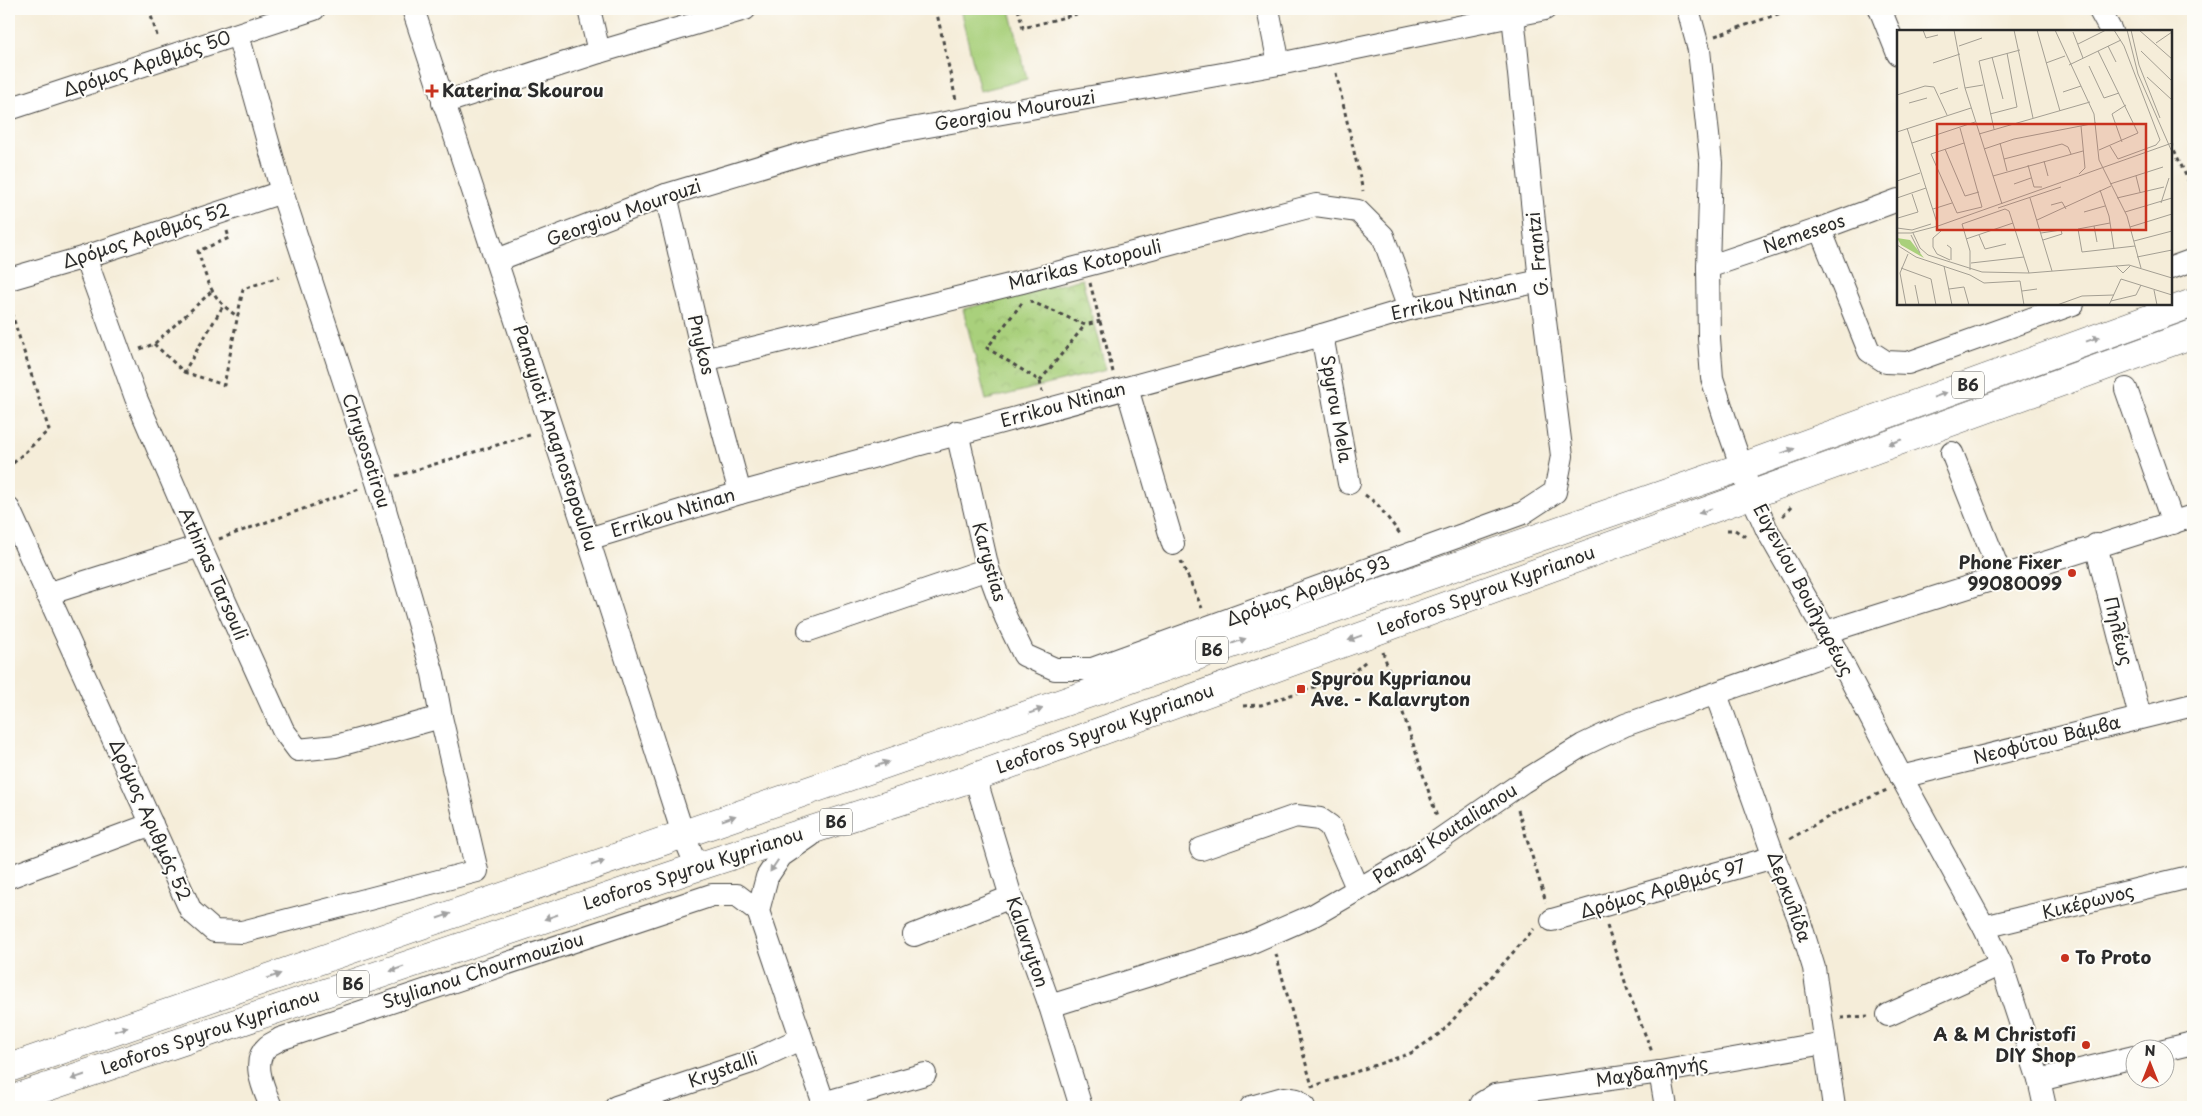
<svg xmlns="http://www.w3.org/2000/svg" width="2202" height="1116" viewBox="0 0 2202 1116" font-family="'Playpen Sans',sans-serif">
<style>
.park{fill:url(#park-crowns);stroke:#6a7e53}
.pitch{fill:#a9d07b;stroke:#6a7e53}
.lines{fill:none;stroke-linecap:round;stroke-linejoin:round}
.street-casing{stroke:#494845;stroke-width:24}
.primary-casing{stroke:#494845;stroke-width:29}
.path{stroke:#494845;stroke-width:3;stroke-dasharray:4 4;stroke-linecap:butt}
.street{stroke:#fff;stroke-width:22}
.primary{stroke:#fff;stroke-width:28}
.oneway{fill:#a0a0a0}
.poi-dot{fill:#c8321e;stroke:#fdfcf7;stroke-width:2}
.labels{text-anchor:middle;stroke-width:4;stroke-linejoin:round;paint-order:stroke}
.shield{fill:#fdfcf7;stroke:#6a6a68;stroke-width:1}
.shield-label{font-size:16px;font-weight:bold;fill:#2b2b2b}
.street-label{font-size:18px;fill:#2b2b2b;stroke:#fdfcf7}
.poi-label{font-size:18px;font-weight:bold;fill:#2b2b2b;stroke:#fdfcf7;text-anchor:start}
.inset-road{fill:none;stroke:#a49f93;stroke-width:1}
.view{fill:#c8321e;fill-opacity:0.15;stroke:#c8321e;stroke-width:2.5}
.inset-edge{fill:none;stroke:#2b2b2b;stroke-width:2.5}
</style>
<defs>
<pattern id="park-crowns" width="20" height="18" patternUnits="userSpaceOnUse" patternTransform="scale(1.25)"><rect width="20" height="18" fill="#a9d07b"/><path d="M2 6a3 3 0 1 1 6 0M12 15a3 3 0 1 1 6 0" fill="none" stroke="#92b36a"/></pattern>
</defs>
<rect width="100%" height="100%" fill="#fdfcf7"/>
<filter id="ink" filterUnits="userSpaceOnUse"><feTurbulence type="fractalNoise" baseFrequency=".02" numOctaves="2"/><feDisplacementMap in="SourceGraphic" scale="10" xChannelSelector="R" yChannelSelector="G"/><feConvolveMatrix kernelMatrix="1 2 1 2 8 2 1 2 1" color-interpolation-filters="sRGB"/></filter>
<filter id="wash" filterUnits="userSpaceOnUse"><feTurbulence type="fractalNoise" baseFrequency=".0096" numOctaves="4" result="noise"/><feDisplacementMap in="SourceGraphic" scale="20" xChannelSelector="R" yChannelSelector="G"/><feGaussianBlur stdDeviation="1.12" result="paint"/><feColorMatrix in="noise" values="0 0 0 0 0 0 0 0 0 0 0 0 0 0 0 0 0 1.4 0 .05"/><feComposite in="paint" operator="in"/></filter>
<g filter="url(#wash)">
<rect width="100%" height="100%" fill="#f5edd9"/>
<path class="park" d="M 1082,279 L 1106,370 L 986,400 L 963,309 Z"/>
<path class="pitch" d="M 960,9 L 1010,9 L 1027,79 L 980,91 Z"/>
</g>
<g filter="url(#ink)">
<g class="lines">
<g class="street-casing">
<g id="street">
<path d="M 413,9 L 588,539 L 683,834 L 697,867"/>
<path d="M 589,9 L 599,52"/>
<path d="M 1268,9 L 1279,64"/>
<path d="M 1688,9 L 1699,50 L 1711,163 L 1708,267 L 1709,338 L 1712,378 L 1728,428 L 1751,494 L 1767,530 L 1836,651 L 1904,782 L 1984,927 L 2001,964 L 2039,1080 L 2045,1107"/>
<path d="M 1880,9 L 1898,54"/>
<path d="M 2099,9 L 2111,31"/>
<path d="M 443,103 L 599,52 L 745,9"/>
<path d="M 9,109 L 314,9"/>
<path d="M 666,195 L 704,360 L 740,493"/>
<path d="M 1820,229 L 1869,351 L 1886,362 L 1908,363 L 2073,304"/>
<path d="M 85,257 L 136,398 L 200,546 L 283,730 L 298,750 L 336,746 L 441,717"/>
<path d="M 497,260 L 666,195 L 812,151 L 894,132 L 1279,64 L 1545,9"/>
<path d="M 1708,267 L 1820,229 L 1898,200"/>
<path d="M 2171,268 L 2193,260"/>
<path d="M 9,279 L 85,257 L 282,192"/>
<path d="M 1322,335 L 1349,483"/>
<path d="M 704,360 L 1022,282 L 1316,205 L 1358,211 L 1383,236 L 1409,309"/>
<path d="M 1127,388 L 1173,544"/>
<path d="M 2126,389 L 2173,523"/>
<path d="M 957,432 L 988,569 L 1006,618 L 1024,655 L 1055,669 L 1092,669 L 1523,513 L 1555,492 L 1562,456 L 1540,281 L 1513,15"/>
<path d="M 1952,453 L 2001,576"/>
<path d="M 9,509 L 191,911 L 214,931 L 242,932 L 477,871 L 441,717 L 433,674 L 377,482 L 282,192 L 238,35"/>
<path d="M 588,539 L 740,493 L 1322,335 L 1409,309 L 1540,281"/>
<path d="M 2096,545 L 2140,717"/>
<path d="M 47,594 L 200,546"/>
<path d="M 809,630 L 988,569"/>
<path d="M 1826,632 L 2193,516"/>
<path d="M 1716,694 L 1774,857 L 1798,916 L 1814,968 L 1834,1107"/>
<path d="M 975,777 L 1011,897 L 1050,1006 L 1081,1107"/>
<path d="M 1901,777 L 2193,705"/>
<path d="M 1201,849 L 1296,816 L 1320,819 L 1330,826 L 1358,890"/>
<path d="M 9,877 L 152,824"/>
<path d="M 758,911 L 825,1107"/>
<path d="M 758,911 L 767,877 L 781,856 L 810,836"/>
<path d="M 1552,920 L 1774,857"/>
<path d="M 1984,927 L 2193,876"/>
<path d="M 914,935 L 1011,897"/>
<path d="M 1050,1006 L 1243,946 L 1314,915 L 1419,854 L 1523,782 L 1583,745 L 1625,725 L 1836,651"/>
<path d="M 1888,1015 L 2001,964"/>
<path d="M 2164,1050 L 2193,1043"/>
<path d="M 1660,1072 L 1666,1107"/>
<path d="M 2039,1080 L 2134,1057"/>
<path d="M 823,1103 L 925,1074"/>
<path d="M 271,1107 C 265,1091 250,1062 267,1047 C 270,1044 276,1042 280,1039 L 712,895 L 737,895 L 758,911"/>
<path d="M 616,1107 L 751,1062 L 800,1039"/>
<path d="M 1251,1107 L 1283,1098 L 1297,1100 L 1304,1107"/>
<path d="M 1480,1107 L 1482,1103 L 1495,1095 L 1660,1072 L 1824,1043"/>
</g>
</g>
<g class="primary-casing">
<g id="primary">
<path d="M 9,1068 L 1742,467 L 2193,303"/>
<path d="M 9,1100 L 697,867 L 975,777 L 2193,334"/>
</g>
</g>
<g class="path">
<path d="M 149,9 L 158,39"/>
<path d="M 936,9 L 956,100"/>
<path d="M 1018,9 L 1023,28 L 1096,9"/>
<path d="M 1715,36 L 1792,9"/>
<path d="M 1336,73 L 1363,191"/>
<path d="M 2171,143 L 2193,191"/>
<path d="M 227,231 L 229,238 L 198,251 C 207,280 210,298 237,316"/>
<path d="M 1090,283 L 1113,372"/>
<path d="M 1030,301 L 1085,325 L 1100,321"/>
<path d="M 1022,303 L 987,348 L 1040,381 L 1042,392"/>
<path d="M 9,305 L 49,430 L 9,467"/>
<path d="M 154,344 L 184,372 L 223,306"/>
<path d="M 140,349 L 154,344 L 211,292"/>
<path d="M 184,372 L 224,385 L 243,289 L 279,277"/>
<path d="M 1040,381 L 1085,325"/>
<path d="M 396,476 L 533,434"/>
<path d="M 1365,495 L 1377,504 L 1401,535"/>
<path d="M 1783,516 L 1792,506"/>
<path d="M 1727,530 L 1735,530 L 1746,537"/>
<path d="M 219,539 L 359,489"/>
<path d="M 1181,561 L 1202,608"/>
<path d="M 1383,652 L 1437,817"/>
<path d="M 1243,706 L 1261,705 L 1350,675 L 1366,661"/>
<path d="M 1518,810 L 1546,902"/>
<path d="M 1790,839 L 1835,813 L 1887,790"/>
<path d="M 1607,926 L 1628,991 L 1652,1052"/>
<path d="M 1276,954 L 1312,1086"/>
<path d="M 1841,1018 L 1868,1016"/>
<path d="M 1311,1087 L 1411,1053 L 1442,1032 L 1534,929"/>
</g>
<use href="#street" class="street"/>
<use href="#primary" class="primary"/>
</g>
<defs><path id="oneway-solid" d="M-6-.8H1V-3.2L6.5 0L1 3.2V.8H-6Z" transform="scale(1.25)"/></defs>
<g class="oneway">
<use href="#oneway-solid" transform="translate(2093 339) rotate(-20)"/>
<use href="#oneway-solid" transform="translate(1940 395) rotate(-20)"/>
<use href="#oneway-solid" transform="translate(1895 442) rotate(160)"/>
<use href="#oneway-solid" transform="translate(1788 451) rotate(-20)"/>
<use href="#oneway-solid" transform="translate(1705 511) rotate(160)"/>
<use href="#oneway-solid" transform="translate(1355 638) rotate(160)"/>
<use href="#oneway-solid" transform="translate(1239 641) rotate(-19)"/>
<use href="#oneway-solid" transform="translate(1036 711) rotate(-19)"/>
<use href="#oneway-solid" transform="translate(882 764) rotate(-19)"/>
<use href="#oneway-solid" transform="translate(729 818) rotate(-19)"/>
<use href="#oneway-solid" transform="translate(598 863) rotate(-19)"/>
<use href="#oneway-solid" transform="translate(774 866) rotate(124)"/>
<use href="#oneway-solid" transform="translate(444 916) rotate(-19)"/>
<use href="#oneway-solid" transform="translate(551 917) rotate(161)"/>
<use href="#oneway-solid" transform="translate(397 969) rotate(161)"/>
<use href="#oneway-solid" transform="translate(274 976) rotate(-19)"/>
<use href="#oneway-solid" transform="translate(121 1029) rotate(-19)"/>
<use href="#oneway-solid" transform="translate(78 1077) rotate(161)"/>
</g>
</g>
<g class="poi-dot">
<path d="M429.5 83.5h5v5h5v5h-5v5h-5v-5h-5v-5h5z"/>
<circle cx="2072" cy="573" r="5"/>
<rect x="1296" y="684" width="10" height="10" rx="2.5"/>
<circle cx="2065" cy="958" r="5"/>
<circle cx="2086" cy="1045" r="5"/>
</g>
<g class="labels">
<g class="shield">
<rect x="1952" y="371.5" width="32" height="27" rx="4"/>
<rect x="1196" y="636.5" width="32" height="27" rx="4"/>
<rect x="820" y="808.5" width="32" height="27" rx="4"/>
<rect x="337" y="970.5" width="32" height="27" rx="4"/>
</g>
<g class="shield-label">
<text x="1968" y="391">B6</text>
<text x="1212" y="656">B6</text>
<text x="836" y="828">B6</text>
<text x="353" y="990">B6</text>
</g>
<g class="street-label">
<text transform="translate(147 64) rotate(-18)" y="6">Δρόμος Αριθμός 50</text>
<text transform="translate(1015 111) rotate(-10)" y="6">Georgiou Mourouzi</text>
<text transform="translate(624 213) rotate(-20)" y="6">Georgiou Mourouzi</text>
<text transform="translate(1804 234) rotate(-19)" y="6">Nemeseos</text>
<text transform="translate(146 236) rotate(-18)" y="6">Δρόμος Αριθμός 52</text>
<text transform="translate(1538 254) rotate(-96)" y="6">G. Frantzi</text>
<text transform="translate(1085 265) rotate(-14)" y="6">Marikas Kotopouli</text>
<text transform="translate(1454 300) rotate(-13)" y="6">Errikou Ntinan</text>
<text transform="translate(701 345) rotate(76)" y="6">Pnykos</text>
<text transform="translate(1063 405) rotate(-15)" y="6">Errikou Ntinan</text>
<text transform="translate(1336 409) rotate(80)" y="6">Spyrou Mela</text>
<text transform="translate(555 438) rotate(72)" y="6">Panayioti Anagnostopoulou</text>
<text transform="translate(366 451) rotate(72)" y="6">Chrysosotirou</text>
<text transform="translate(673 513) rotate(-17)" y="6">Errikou Ntinan</text>
<text transform="translate(989 562) rotate(74)" y="6">Karystias</text>
<text transform="translate(213 574) rotate(66)" y="6">Athinas Tarsouli</text>
<text transform="translate(1803 590) rotate(62)" y="6">Ευγενίου Βουλγαρέως</text>
<text transform="translate(1308 591) rotate(-20)" y="6">Δρόμος Αριθμός 93</text>
<text transform="translate(1486 591) rotate(-20)" y="6">Leoforos Spyrou Kyprianou</text>
<text transform="translate(2118 631) rotate(76)" y="6">Πηλέως</text>
<text transform="translate(1105 729) rotate(-20)" y="6">Leoforos Spyrou Kyprianou</text>
<text transform="translate(2047 740) rotate(-14)" y="6">Νεοφύτου Βάμβα</text>
<text transform="translate(150 820) rotate(66)" y="6">Δρόμος Αριθμός 52</text>
<text transform="translate(1445 834) rotate(-33)" y="6">Panagi Koutalianou</text>
<text transform="translate(693 869) rotate(-18)" y="6">Leoforos Spyrou Kyprianou</text>
<text transform="translate(1663 889) rotate(-16)" y="6">Δρόμος Αριθμός 97</text>
<text transform="translate(1789 897) rotate(70)" y="6">Δερκυλίδα</text>
<text transform="translate(2088 902) rotate(-14)" y="6">Κικέρωνος</text>
<text transform="translate(1027 942) rotate(71)" y="6">Kalavryton</text>
<text transform="translate(483 971) rotate(-18)" y="6">Stylianou Chourmouziou</text>
<text transform="translate(210 1032) rotate(-19)" y="6">Leoforos Spyrou Kyprianou</text>
<text transform="translate(723 1070) rotate(-20)" y="6">Krystalli</text>
<text transform="translate(1652 1072) rotate(-9)" y="6">Μαγδαληνής</text>
</g>
<g class="poi-label">
<text x="442" y="97">Katerina Skourou</text>
<text x="2062" y="569" text-anchor="end">Phone Fixer<tspan x="2062" dy="21">99080099</tspan></text>
<text x="1311" y="685">Spyrou Kyprianou<tspan x="1311" dy="21">Ave. - Kalavryton</tspan></text>
<text x="2075" y="964">To Proto</text>
<text x="2076" y="1041" text-anchor="end">A &amp; M Christofi<tspan x="2076" dy="21">DIY Shop</tspan></text>
</g>
</g>
<g transform="translate(1897 30)">
<rect width="275" height="275" fill="#f5edd9"/>
<path d="M 0,208 L 13,210 L 27,228 L 4,215 Z" fill="#a9d07b"/>
<path class="inset-road" d="M 26,0 L 29,8 L 41,5M 57,0 L 68,58 L 105,174M 117,0 L 136,88M 140,0 L 163,81M 158,0 L 197,84 L 202,130 L 230,186 L 244,238M 230,0 L 241,44 L 275,122M 234,0 L 242,35 L 263,88M 242,0 L 275,29M 176,2 L 186,28M 259,13 L 275,2M 181,14 L 209,0M 62,16 L 85,8M 211,16 L 219,32M 201,21 L 241,103 L 202,120M 244,21 L 275,51M 95,27 L 106,69M 36,33 L 63,24M 149,33 L 168,26M 172,35 L 224,10M 192,36 L 207,68 L 222,63M 250,47 L 275,70M 68,58 L 86,55M 166,62 L 184,56M 43,64 L 61,58M 0,65 L 28,56 L 37,57 L 50,85M 12,73 L 30,68M 93,84 L 120,77 L 110,23M 10,98 L 41,196M 63,98 L 85,177 L 60,183 L 34,124 L 67,113M 97,99 L 82,31 L 123,20M 0,102 L 74,78M 82,104 L 193,72M 225,112 L 215,84 L 229,75M 15,113 L 78,92M 103,113 L 110,141M 213,116 L 221,129 L 259,115 L 263,110 L 227,16 L 217,0M 48,119 L 68,166 L 82,162M 87,119 L 117,109 L 199,93M 107,129 L 165,114 L 171,117 L 174,124M 147,131 L 151,146M 131,135 L 137,157 L 145,157M 182,144 L 188,138 L 184,96M 96,146 L 186,121M 239,146 L 243,162M 0,151 L 23,143M 117,154 L 134,148M 213,154 L 266,137M 203,160 L 212,186 L 217,219M 0,168 L 29,158M 133,168 L 155,241M 220,168 L 267,157M 264,173 L 272,148M 154,175 L 165,172 L 169,179M 101,178 L 164,157M 36,179 L 55,173M 112,181 L 132,243M 187,182 L 208,176M 228,182 L 275,168M 1,188 L 21,182 L 15,164M 140,190 L 214,156M 213,193 L 181,199 L 185,222 L 238,216M 197,196 L 200,212M 233,197 L 275,184M 0,198 L 15,200 L 34,194M 44,201 L 36,208 L 36,217 L 40,224 L 53,230M 0,203 L 14,203 L 41,196 L 275,113M 16,203 L 23,218 L 31,225 L 85,242 L 132,243 L 232,235 L 275,248M 144,203 L 164,200 L 165,204 L 146,210M 14,205 L 23,223M 82,205 L 88,219 L 109,214M 69,209 L 116,193M 237,211 L 275,201M 0,215 L 19,227 L 73,245 L 87,253 L 123,251 L 127,275M 50,215 L 54,218 L 54,230M 240,227 L 275,220M 74,233 L 127,227M 47,236 L 55,275M 219,236 L 226,243 L 234,235M 4,238 L 34,249 L 39,275M 73,240 L 73,221 L 65,194 L 108,179 L 112,181M 224,249 L 275,265M 18,255 L 22,275M 52,259 L 67,257 L 72,275M 257,260 L 260,275M 125,261 L 140,259M 214,271 L 239,265 L 244,255M 9,275 L 3,243 L 11,224M 160,275 L 185,266 L 217,265M 212,275 L 224,249"/>
<path class="view" d="M 40,94 L 249,94 L 249,200 L 40,200 Z"/>
<rect width="275" height="275" class="inset-edge"/>
</g>
<rect width="2202" height="1116" fill="none" stroke="#fdfcf7" stroke-width="30"/>
<g transform="translate(2150 1064)"><circle r="24" fill="#fdfcf7" stroke="#a9a8a5"/>
<path d="M0-4L9 19L0 12L-9 19Z" fill="#c8321e"/>
<text y="-8" font-size="14" font-weight="bold" text-anchor="middle" fill="#2b2b2b">N</text>
</g>
</svg>
